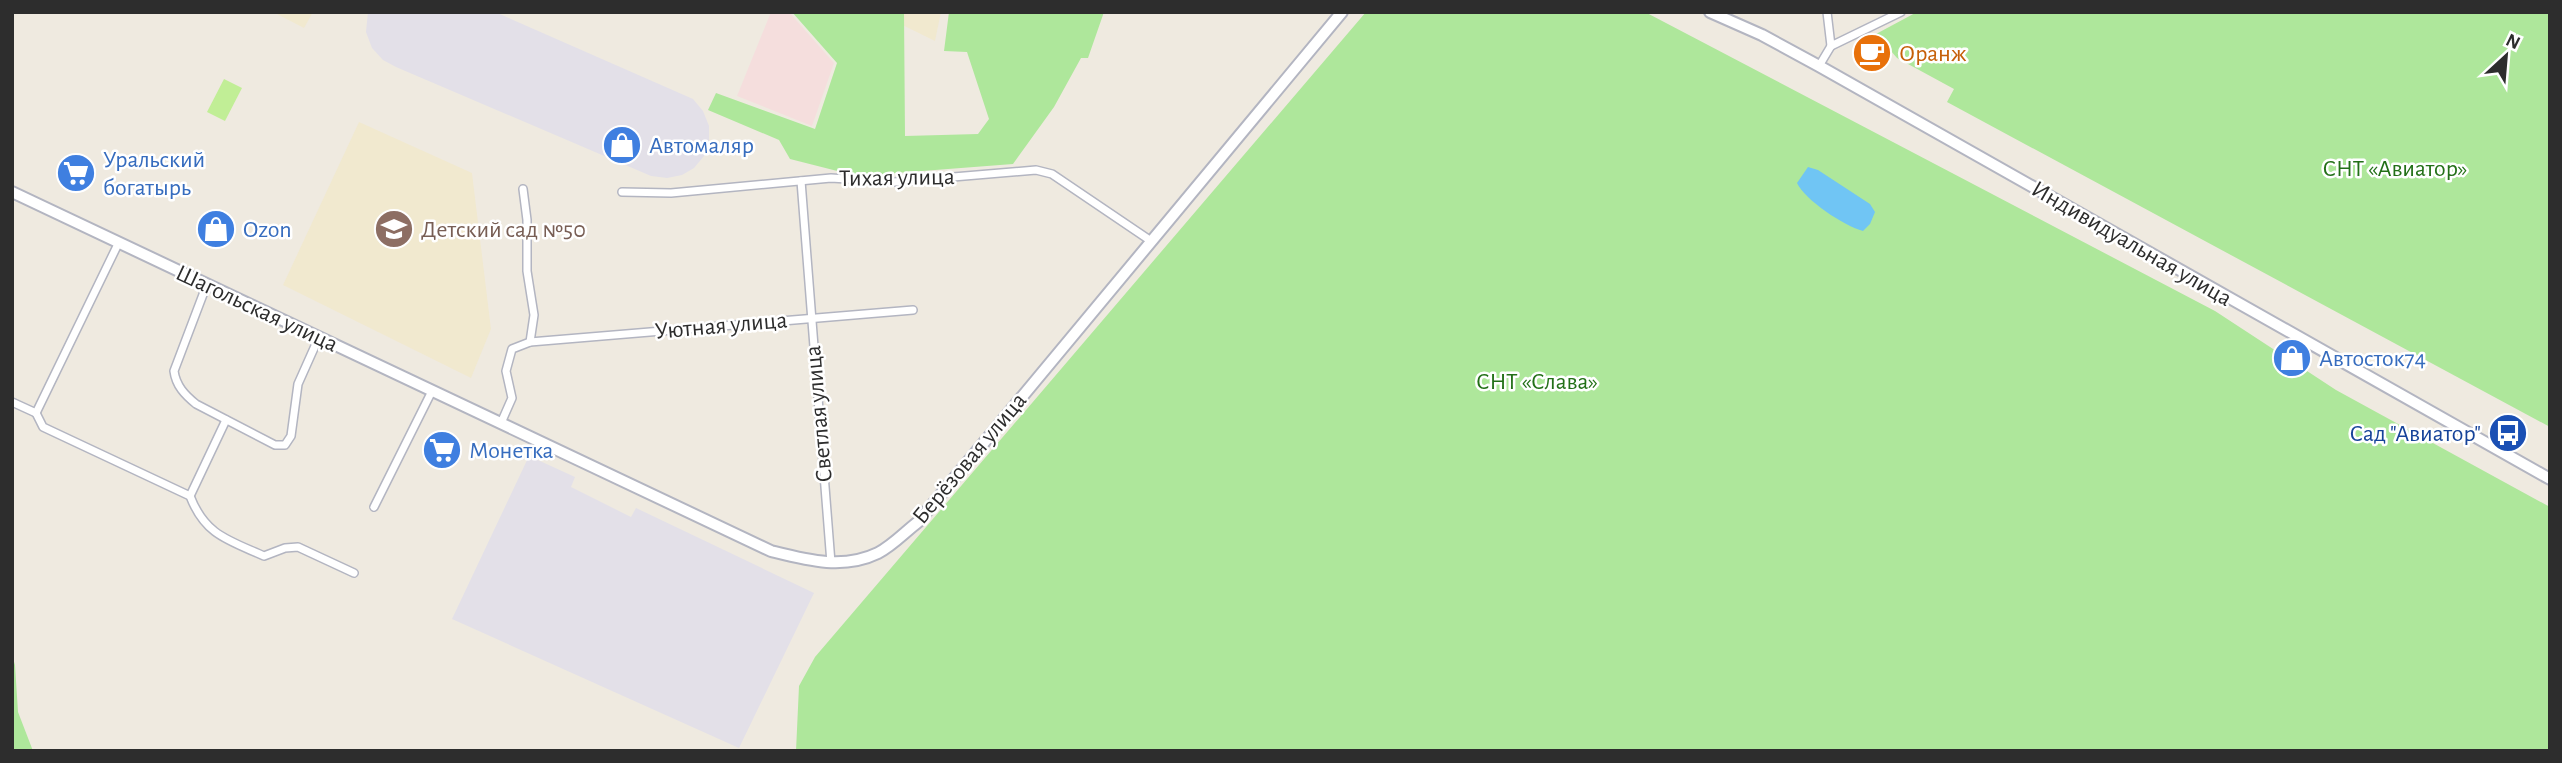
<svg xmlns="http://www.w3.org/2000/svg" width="2562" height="763" viewBox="0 0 2562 763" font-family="'Alegreya Sans',sans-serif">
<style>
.industrial{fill:#e3e0e8}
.education{fill:#f1e9cf}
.medical{fill:#f5dedd}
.green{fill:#aee79b}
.pitch{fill:#c1ee96}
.water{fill:#70c5f4}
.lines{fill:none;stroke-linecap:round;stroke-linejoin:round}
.street-casing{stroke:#b3b5c1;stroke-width:10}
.secondary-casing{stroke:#b3b5c1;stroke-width:14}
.street{stroke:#fff;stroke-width:7}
.secondary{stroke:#fff;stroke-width:10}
.labels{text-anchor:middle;stroke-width:5;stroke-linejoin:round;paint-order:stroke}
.food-label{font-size:24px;fill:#c56008;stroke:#fff;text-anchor:start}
.shop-label{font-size:24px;fill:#366cbe;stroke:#fff;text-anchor:start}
.park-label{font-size:24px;fill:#237018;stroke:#fff}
.street-label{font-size:24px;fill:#2d2d2d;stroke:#fff}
.education-label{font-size:24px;fill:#785e54;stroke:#fff;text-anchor:start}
.transit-label{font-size:24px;fill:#164399;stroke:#fff;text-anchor:end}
</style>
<rect width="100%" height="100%" fill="#efeae0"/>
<g class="industrial">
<path d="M 368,12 L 495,12 L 693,99 L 703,111 L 709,126 L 709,141 L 704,156 L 694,168 L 682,175 L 667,178 L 651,176 L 396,67 L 383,60 L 372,48 L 366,32 Z"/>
<path d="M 529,456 L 575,477 L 571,487 L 631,517 L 636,508 L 814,593 L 739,748 L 452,619 Z"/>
</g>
<g class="education">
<path d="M 273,12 L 313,12 L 304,28 Z"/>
<path d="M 876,12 L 941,12 L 935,41 Z"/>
<path d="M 359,122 L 472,173 L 491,329 L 471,378 L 283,285 Z"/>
</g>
<path class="medical" d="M 771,12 L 789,12 L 834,63 L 812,126 L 737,96 Z"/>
<g class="green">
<path d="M 792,12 L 904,12 L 905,136 L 978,134 L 989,119 L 967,52 L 944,51 L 949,12 L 1104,12 L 1088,58 L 1081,58 L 1054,107 L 1013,164 L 857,176 L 790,159 L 779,140 L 708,110 L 716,93 L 815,129 L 837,63 Z"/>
<path d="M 1366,12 L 1645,12 L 2215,311 L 2336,390 L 2550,507 L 2550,751 L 796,751 L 799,686 L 815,657 Z"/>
<path d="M 1917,12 L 2550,12 L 2550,427 L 1947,102 L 1954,89 L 1897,58 L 1876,34 Z"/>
<path d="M 12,655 L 15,665 L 18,712 L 33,751 L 12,751 Z"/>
</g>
<path class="pitch" d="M 224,79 L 242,88 L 225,121 L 207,112 Z"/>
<path class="water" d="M 1808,167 L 1818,170 L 1870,204 L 1875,212 L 1870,224 L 1863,231 C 1844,226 1805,200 1797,183 Z"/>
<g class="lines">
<g class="street-casing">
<g id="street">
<path d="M 1827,12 L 1831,46 L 1901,12"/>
<path d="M 1819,66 L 1831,46"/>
<path d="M 801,181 L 831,563"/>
<path d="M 622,192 L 671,193 L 831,178 L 894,182 L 1036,170 L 1052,174 L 1151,241"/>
<path d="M 207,284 L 174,371 C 176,386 185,395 196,404 L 275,445 L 285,445 L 291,436 L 298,384 L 319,337"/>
<path d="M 530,342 L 913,310"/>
<path d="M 12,402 L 36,413"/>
<path d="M 36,413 L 43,427 L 190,496 C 205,535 228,540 264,556 L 285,548 L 298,547 L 354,573"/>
<path d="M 36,413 L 119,242"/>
<path d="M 501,423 L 512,398 L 506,371 L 512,349 L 530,342 L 534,315 L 527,271 L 527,220 L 523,189"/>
<path d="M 190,496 L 226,420"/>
<path d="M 374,507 L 432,391"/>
</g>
</g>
<g class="secondary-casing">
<g id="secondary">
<path d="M 1710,12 L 1762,35 L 1819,66 L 2550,479"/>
<path d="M 12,192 L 771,551 C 807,560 843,570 878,553 C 892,546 905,532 918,522 L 1342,12"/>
</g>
</g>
<use href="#street" class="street"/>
<use href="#secondary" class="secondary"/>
</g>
<defs>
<g id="cafe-disc" transform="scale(2.0125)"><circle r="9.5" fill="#e8710a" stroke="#fff"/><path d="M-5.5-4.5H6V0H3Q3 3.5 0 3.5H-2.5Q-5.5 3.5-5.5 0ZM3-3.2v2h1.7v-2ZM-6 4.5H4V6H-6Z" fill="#fff"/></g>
<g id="shop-disc" transform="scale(2.0125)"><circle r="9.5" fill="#3f7fe0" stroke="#fff"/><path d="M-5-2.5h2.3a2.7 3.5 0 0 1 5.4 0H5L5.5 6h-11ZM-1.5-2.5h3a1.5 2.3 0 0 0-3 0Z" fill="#fff"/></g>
<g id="supermarket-disc" transform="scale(2.0125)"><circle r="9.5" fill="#3f7fe0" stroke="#fff"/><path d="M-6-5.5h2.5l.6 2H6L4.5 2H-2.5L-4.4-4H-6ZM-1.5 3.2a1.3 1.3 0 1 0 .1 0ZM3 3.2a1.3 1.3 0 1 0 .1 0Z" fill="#fff"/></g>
<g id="school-disc" transform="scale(2.0125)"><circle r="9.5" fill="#8d6e63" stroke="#fff"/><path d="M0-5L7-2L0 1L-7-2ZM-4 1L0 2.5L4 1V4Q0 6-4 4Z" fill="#fff"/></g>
<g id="bus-disc" transform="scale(2.0125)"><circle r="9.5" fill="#1a4fb4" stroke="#fff"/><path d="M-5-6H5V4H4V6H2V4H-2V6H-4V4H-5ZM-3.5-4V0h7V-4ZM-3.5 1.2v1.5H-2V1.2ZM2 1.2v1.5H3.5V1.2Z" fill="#fff"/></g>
</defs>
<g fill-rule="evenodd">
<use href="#cafe-disc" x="1872" y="53"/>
<use href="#shop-disc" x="622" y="145"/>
<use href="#supermarket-disc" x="76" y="173"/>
<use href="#shop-disc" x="216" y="229"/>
<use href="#school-disc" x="394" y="229"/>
<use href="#shop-disc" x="2292" y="358"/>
<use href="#bus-disc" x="2508" y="433"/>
<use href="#supermarket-disc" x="442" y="450"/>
</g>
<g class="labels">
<g class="food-label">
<text x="1899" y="61">Оранж</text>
</g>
<g class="shop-label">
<text x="649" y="153">Автомаляр</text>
<text x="103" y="167">Уральский<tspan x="103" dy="28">богатырь</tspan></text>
<text x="243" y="237">Ozon</text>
<text x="2319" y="366">Автосток74</text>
<text x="469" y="458">Монетка</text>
</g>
<g class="park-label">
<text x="2395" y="176">СНТ «Авиатор»</text>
<text x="1537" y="389">СНТ «Слава»</text>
</g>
<g class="street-label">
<text transform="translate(897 177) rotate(-1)" y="8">Тихая улица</text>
<text transform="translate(2132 243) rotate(30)" y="8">Индивидуальная улица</text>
<text transform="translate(257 308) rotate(25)" y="8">Шагольская улица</text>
<text transform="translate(721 325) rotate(-5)" y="8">Уютная улица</text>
<text transform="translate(818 414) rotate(-95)" y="8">Светлая улица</text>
<text transform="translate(969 458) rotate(-50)" y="8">Берёзовая улица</text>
</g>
<g class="education-label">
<text x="421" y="237">Детский сад №50</text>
</g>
<g class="transit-label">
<text x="2481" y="441">Сад "Авиатор"</text>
</g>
</g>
<rect width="2562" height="763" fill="none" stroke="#2d2d2d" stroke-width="28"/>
<g transform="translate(2506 56) rotate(26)" stroke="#ffffff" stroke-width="5" paint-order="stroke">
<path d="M0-5L12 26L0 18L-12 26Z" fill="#2d2d2d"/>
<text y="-10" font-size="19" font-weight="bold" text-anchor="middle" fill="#2d2d2d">N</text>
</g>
</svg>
